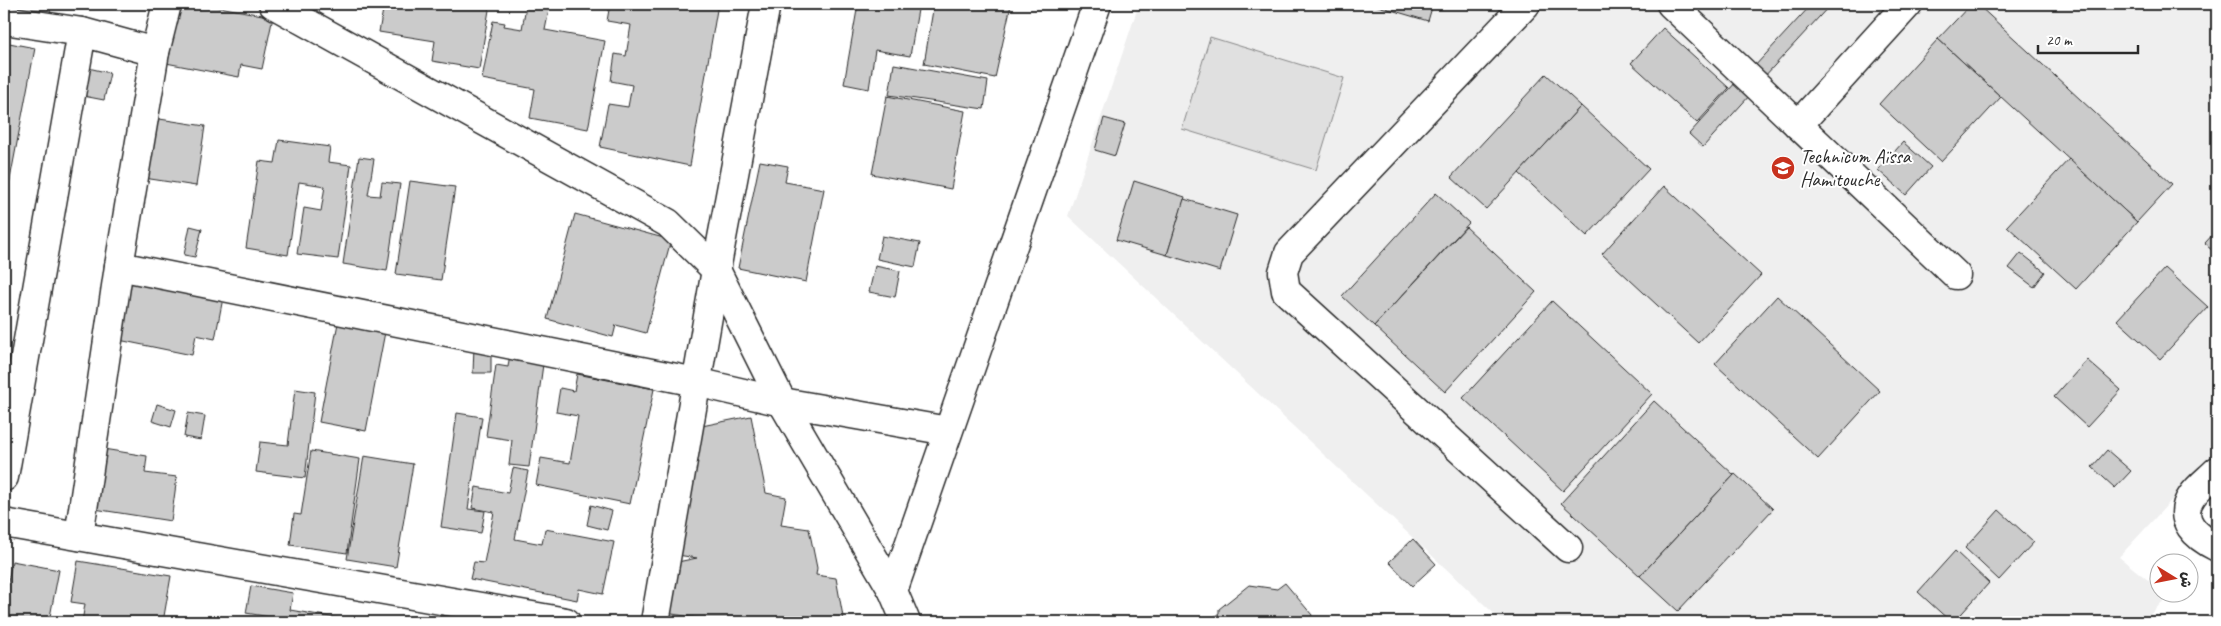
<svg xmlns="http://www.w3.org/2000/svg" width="2221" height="626" viewBox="0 0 2221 626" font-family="Caveat,'Playpen Sans Arabic',sans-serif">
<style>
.built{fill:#efefef}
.green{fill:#e0e0e0;stroke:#868686}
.building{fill:#cbcbcb;stroke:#2b2b2b}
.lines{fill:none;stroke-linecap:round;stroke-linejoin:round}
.minor-casing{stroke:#2b2b2b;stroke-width:31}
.minor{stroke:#fff;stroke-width:28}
.labels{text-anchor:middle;stroke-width:4;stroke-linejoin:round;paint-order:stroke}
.poi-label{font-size:20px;fill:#2b2b2b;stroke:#fff;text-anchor:start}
</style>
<rect width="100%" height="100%" fill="#fff"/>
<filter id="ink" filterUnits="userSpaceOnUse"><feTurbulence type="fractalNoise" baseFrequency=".02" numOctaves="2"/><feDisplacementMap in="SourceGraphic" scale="10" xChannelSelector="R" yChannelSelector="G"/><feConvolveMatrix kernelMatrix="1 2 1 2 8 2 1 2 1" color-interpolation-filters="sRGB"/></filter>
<g filter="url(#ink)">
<path class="built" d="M 1139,4 L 2217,4 L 2217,451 L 2119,557 L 2158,588 L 2158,594 L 2165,594 L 2168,596 L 2143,622 L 1503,622 L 1068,216 Z"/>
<path class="green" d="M 1210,37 L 1344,78 L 1316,170 L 1182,129 Z"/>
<g class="building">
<path d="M 4,4 L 51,4 L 50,14 L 4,7 Z"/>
<path d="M 177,4 L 203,4 L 273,17 L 262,69 L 241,65 L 239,77 L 166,63 Z"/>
<path d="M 384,4 L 490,4 L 479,69 L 432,61 L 435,41 L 379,32 Z"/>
<path d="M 610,4 L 718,4 L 690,166 L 600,147 L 608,104 L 628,107 L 632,85 L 611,81 L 615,54 L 626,56 L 631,25 L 607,21 Z"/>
<path d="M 858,4 L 919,4 L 910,56 L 875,50 L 869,89 L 844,84 Z"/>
<path d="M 934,4 L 1011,5 L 995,78 L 924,64 Z"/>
<path d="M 1371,4 L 1433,4 L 1428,21 Z"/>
<path d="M 1812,4 L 1831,4 L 1763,78 L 1753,68 Z"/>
<path d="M 1971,4 L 1977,4 L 2172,184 L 2137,222 L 1938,39 Z"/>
<path d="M 526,6 L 549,10 L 545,30 L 605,41 L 588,129 L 530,118 L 535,89 L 482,79 L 493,21 L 505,23 L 504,26 L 522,29 Z"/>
<path d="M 1663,28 L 1729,88 L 1697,123 L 1631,63 Z"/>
<path d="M 1938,39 L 2001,97 L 1941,162 L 1879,104 Z"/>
<path d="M 4,42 L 35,48 L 8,190 L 4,189 Z"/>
<path d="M 894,64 L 988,81 L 984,109 L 889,95 Z"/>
<path d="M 84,67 L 110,73 L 104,100 L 78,95 Z"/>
<path d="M 1546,74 L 1581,106 L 1486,209 L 1451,177 Z"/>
<path d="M 1737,81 L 1751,94 L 1703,147 L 1689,134 Z"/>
<path d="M 887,96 L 965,111 L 951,189 L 872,174 Z"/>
<path d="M 1581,106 L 1649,169 L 1587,236 L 1519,173 Z"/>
<path d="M 153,118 L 205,126 L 196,186 L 144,178 Z"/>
<path d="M 1104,118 L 1125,124 L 1115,156 L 1095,150 Z"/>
<path d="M 279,140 L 330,147 L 328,162 L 351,165 L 338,259 L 297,254 L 304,208 L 321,211 L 325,186 L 299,182 L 288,255 L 246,248 L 259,161 L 275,163 Z"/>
<path d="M 1903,142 L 1931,167 L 1906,195 L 1878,170 Z"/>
<path d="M 359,157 L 374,159 L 368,195 L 380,196 L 382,182 L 400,184 L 387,271 L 343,264 Z"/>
<path d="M 2069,159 L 2137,222 L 2076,289 L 2007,226 Z"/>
<path d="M 760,161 L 788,166 L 785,182 L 824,189 L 806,282 L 738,268 Z"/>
<path d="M 410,181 L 455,187 L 441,280 L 396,274 Z"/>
<path d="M 1134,181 L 1185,197 L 1167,255 L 1116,240 Z"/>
<path d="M 1664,186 L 1761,275 L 1698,343 L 1602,254 Z"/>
<path d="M 1436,193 L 1469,223 L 1374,326 L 1342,296 Z"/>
<path d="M 1184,199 L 1237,215 L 1220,271 L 1167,255 Z"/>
<path d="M 575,214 L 671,240 L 646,333 L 616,325 L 613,337 L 547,319 Z"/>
<path d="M 190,226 L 202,229 L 195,257 L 184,255 Z"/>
<path d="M 1466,227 L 1536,292 L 1445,392 L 1374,326 Z"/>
<path d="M 2217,230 L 2217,254 L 2205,243 Z"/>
<path d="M 882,236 L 920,243 L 915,267 L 877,259 Z"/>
<path d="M 2021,253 L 2045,272 L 2034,287 L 2009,268 Z"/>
<path d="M 875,266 L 900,271 L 895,297 L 869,292 Z"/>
<path d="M 2165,268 L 2208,307 L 2160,359 L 2117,320 Z"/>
<path d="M 127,278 L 223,298 L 215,339 L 196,335 L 192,355 L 114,339 Z"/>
<path d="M 1777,296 L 1880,391 L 1818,459 L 1715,364 Z"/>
<path d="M 1552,301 L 1652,394 L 1563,491 L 1463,398 Z"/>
<path d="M 338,323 L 385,332 L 366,431 L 319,422 Z"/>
<path d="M 474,346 L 491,346 L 491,373 L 473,373 Z"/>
<path d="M 510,353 L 544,357 L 529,467 L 509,465 L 512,440 L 486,436 L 496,365 L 508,367 Z"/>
<path d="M 2087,360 L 2121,390 L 2087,427 L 2054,397 Z"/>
<path d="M 577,374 L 654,389 L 630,504 L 536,485 L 541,458 L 570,463 L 578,416 L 556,412 L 560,388 L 574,391 Z"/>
<path d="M 295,389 L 315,392 L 305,478 L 256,472 L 260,442 L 288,445 Z"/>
<path d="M 1654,401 L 1734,475 L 1640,576 L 1561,503 Z"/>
<path d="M 157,404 L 176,410 L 171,427 L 152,421 Z"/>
<path d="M 188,413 L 205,416 L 201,440 L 184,437 Z"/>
<path d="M 457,413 L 482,417 L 468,509 L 485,511 L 481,533 L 441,527 Z"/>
<path d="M 751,416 L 766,493 L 786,497 L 781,525 L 809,529 L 817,568 L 816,575 L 836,578 L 844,622 L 722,622 L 660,612 L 663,565 L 697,558 L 664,553 L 692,428 Z"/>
<path d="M 97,448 L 147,456 L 145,473 L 177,477 L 171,521 L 88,508 Z"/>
<path d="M 2107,450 L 2131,471 L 2115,488 L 2092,467 Z"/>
<path d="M 311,451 L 360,459 L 347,553 L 290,545 L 294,514 L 301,515 Z"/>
<path d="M 364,456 L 413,464 L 396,567 L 347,559 Z"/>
<path d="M 513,468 L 528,471 L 515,539 L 542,544 L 545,529 L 614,542 L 603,594 L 579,589 L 577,600 L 470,579 L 474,562 L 484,563 L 494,512 L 472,508 L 476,487 L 508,493 Z"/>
<path d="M 1735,474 L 1773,509 L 1678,611 L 1640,576 Z"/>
<path d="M 591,505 L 612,511 L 607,530 L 587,525 Z"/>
<path d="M 1999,510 L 2034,542 L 1999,580 L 1965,548 Z"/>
<path d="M 1413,539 L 1436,564 L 1412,586 L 1389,562 Z"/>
<path d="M 1955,551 L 1989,583 L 1954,622 L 1951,622 L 1918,592 Z"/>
<path d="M 12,561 L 59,570 L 49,622 L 4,622 L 4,603 Z"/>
<path d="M 78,561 L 171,576 L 163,622 L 82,622 L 85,604 L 71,602 Z"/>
<path d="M 1285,583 L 1312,615 L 1310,622 L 1208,622 L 1219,613 L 1219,609 L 1249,585 L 1277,589 Z"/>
<path d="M 251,586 L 293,593 L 290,610 L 342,619 L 341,622 L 288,622 L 288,620 L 246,613 Z"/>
</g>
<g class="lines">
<g class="minor-casing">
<g id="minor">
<path d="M 273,4 L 668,223 L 716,270 L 782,402"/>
<path d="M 1526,4 L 1289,253 L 1283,272 L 1286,291 L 1568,548"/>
<path d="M 1671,4 L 1956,275"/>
<path d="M 4,20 L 82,32"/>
<path d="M 155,52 L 167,4"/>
<path d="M 1798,125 L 1908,4"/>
<path d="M 119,266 L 696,382 L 782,402"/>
<path d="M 2217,471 C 2209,479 2198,487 2192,496 C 2175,520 2198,538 2217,547"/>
<path d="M 4,477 L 82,32 L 155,52 L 119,266 L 79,536"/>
<path d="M 4,523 L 566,622"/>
<path d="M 893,591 L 782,402 L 948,431"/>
<path d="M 655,622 L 716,270 L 766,4"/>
<path d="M 906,622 L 893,591 L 1097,4"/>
</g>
</g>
<use href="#minor" class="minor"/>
</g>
</g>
<defs>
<g id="school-disc" transform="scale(1.25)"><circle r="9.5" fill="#c8321e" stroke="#fff"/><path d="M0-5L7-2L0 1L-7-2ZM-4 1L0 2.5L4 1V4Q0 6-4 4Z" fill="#fff"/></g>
</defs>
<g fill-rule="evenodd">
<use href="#school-disc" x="1783" y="168"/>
</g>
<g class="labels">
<g class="poi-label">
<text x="1800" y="163">Technicum Aïssa<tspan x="1800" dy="23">Hamitouche</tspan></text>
</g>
</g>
<rect width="2221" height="626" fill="none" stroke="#fff" stroke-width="20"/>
<rect x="10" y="10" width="2201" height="606" fill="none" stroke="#2b2b2b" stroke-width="2" filter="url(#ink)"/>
<g transform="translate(2174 578) rotate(100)"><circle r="24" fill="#ffffff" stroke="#aaaaaa"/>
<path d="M0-4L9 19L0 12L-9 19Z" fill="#c8321e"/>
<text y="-8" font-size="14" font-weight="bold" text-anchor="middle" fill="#2b2b2b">ش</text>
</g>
<path d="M2038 45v8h100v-8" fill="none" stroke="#2b2b2b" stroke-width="2.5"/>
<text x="2046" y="45" font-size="15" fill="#2b2b2b" stroke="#ffffff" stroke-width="4" paint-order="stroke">20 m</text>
</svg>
